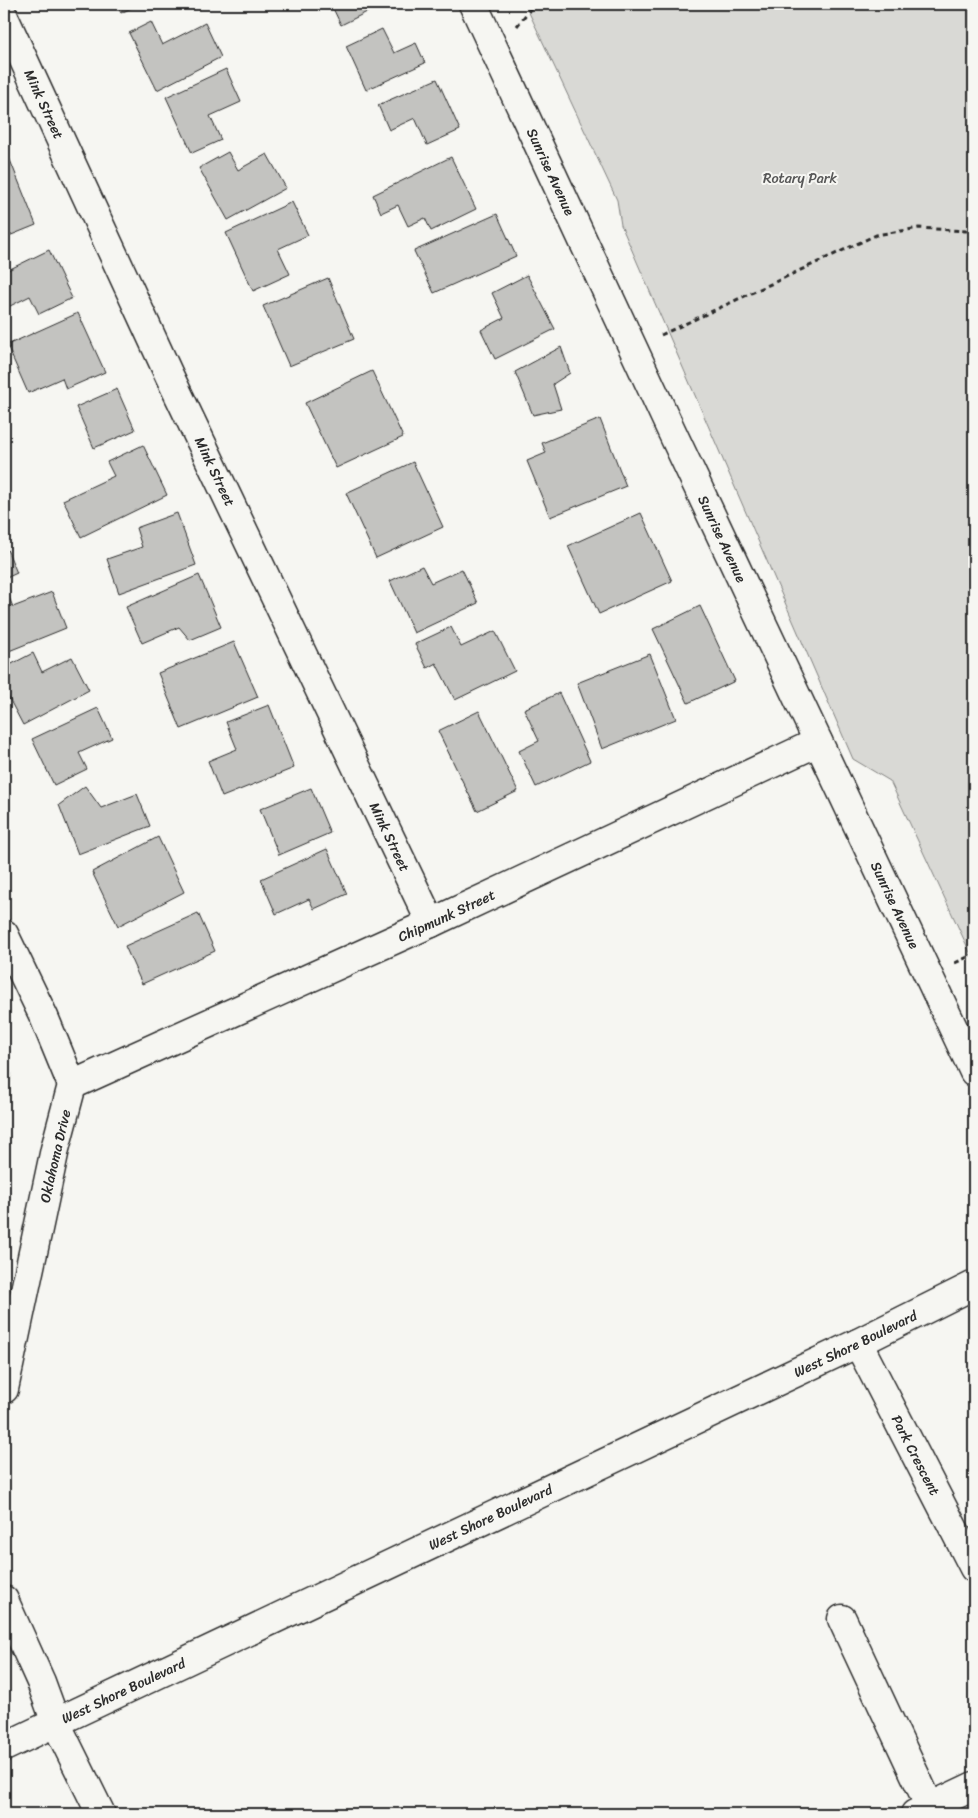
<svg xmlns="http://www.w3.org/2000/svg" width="978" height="1818" viewBox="0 0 978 1818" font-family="Sriracha,sans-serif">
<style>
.built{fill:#e7e7e3}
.green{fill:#d9d9d5;stroke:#828280}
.building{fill:#c3c3c0;stroke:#2b2b2b}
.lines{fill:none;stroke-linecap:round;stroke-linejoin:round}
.minor-casing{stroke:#2b2b2b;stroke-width:31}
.path{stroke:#2b2b2b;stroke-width:3;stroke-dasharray:5 4;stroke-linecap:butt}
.minor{stroke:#f6f6f2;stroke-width:28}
.labels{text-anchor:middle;stroke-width:4;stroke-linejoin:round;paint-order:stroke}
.street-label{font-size:14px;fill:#2b2b2b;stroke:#f6f6f2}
.park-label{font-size:14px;fill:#565656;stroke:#f6f6f2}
</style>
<rect width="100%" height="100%" fill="#f6f6f2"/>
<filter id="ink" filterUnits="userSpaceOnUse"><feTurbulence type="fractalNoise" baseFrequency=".02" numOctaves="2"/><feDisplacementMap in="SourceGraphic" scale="10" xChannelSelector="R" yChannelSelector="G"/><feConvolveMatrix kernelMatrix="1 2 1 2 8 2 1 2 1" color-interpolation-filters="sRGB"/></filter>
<g filter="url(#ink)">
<path class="built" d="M 13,1073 L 4,1120 L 4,1078 Z"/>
<path class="green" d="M 525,4 L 974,4 L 974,961 L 890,781 L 853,759 L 621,225 L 617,200 Z"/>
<g class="building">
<path d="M 116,4 L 139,4 L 121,13 Z"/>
<path d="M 331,4 L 378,4 L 379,6 L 341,25 Z"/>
<path d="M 151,22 L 162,45 L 205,23 L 221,57 L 157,90 L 129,33 Z"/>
<path d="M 382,29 L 394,53 L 416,43 L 425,63 L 366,90 L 346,46 Z"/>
<path d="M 226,69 L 241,102 L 210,116 L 221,140 L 192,153 L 166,97 Z"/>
<path d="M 437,79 L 460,130 L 427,145 L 415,118 L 389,130 L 378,105 Z"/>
<path d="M 228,152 L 238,170 L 267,154 L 286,188 L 228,220 L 199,168 Z"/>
<path d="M 8,155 L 36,225 L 4,238 L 4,157 Z"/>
<path d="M 451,157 L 476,209 L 431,231 L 425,218 L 408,226 L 398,205 L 381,213 L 373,195 Z"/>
<path d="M 292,202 L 308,235 L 278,249 L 290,274 L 253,291 L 226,233 Z"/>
<path d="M 497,214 L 516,256 L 434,293 L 414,251 Z"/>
<path d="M 49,250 L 72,298 L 39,314 L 30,296 L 4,309 L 4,272 Z"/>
<path d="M 527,275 L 555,329 L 495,359 L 481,330 L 504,318 L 492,293 Z"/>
<path d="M 328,278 L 354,339 L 289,366 L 263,306 Z"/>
<path d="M 78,313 L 105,372 L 66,389 L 62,378 L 28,393 L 7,345 Z"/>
<path d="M 561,347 L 570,373 L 553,384 L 561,409 L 533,415 L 515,372 Z"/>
<path d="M 372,371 L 403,437 L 336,468 L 305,403 Z"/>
<path d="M 117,389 L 135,430 L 94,448 L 76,407 Z"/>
<path d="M 600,419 L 626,486 L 550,517 L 527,461 L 546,453 L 542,443 Z"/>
<path d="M 143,445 L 167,495 L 81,537 L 63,500 L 114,476 L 107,462 Z"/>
<path d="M 413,462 L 443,527 L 376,558 L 346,493 Z"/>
<path d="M 177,513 L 196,565 L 119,593 L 107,559 L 142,547 L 136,528 Z"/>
<path d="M 641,513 L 672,581 L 599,614 L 568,546 Z"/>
<path d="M 4,542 L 17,573 L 4,579 Z"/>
<path d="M 422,566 L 431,583 L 462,569 L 478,603 L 414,633 L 390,581 Z"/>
<path d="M 199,575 L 221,627 L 190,640 L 179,627 L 142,643 L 126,607 Z"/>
<path d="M 6,590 L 13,607 L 52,592 L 66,628 L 4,653 L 4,591 Z"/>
<path d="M 700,606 L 735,681 L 688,703 L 653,629 Z"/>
<path d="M 451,627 L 461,647 L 495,631 L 515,671 L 455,700 L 436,663 L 427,668 L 415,644 Z"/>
<path d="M 234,642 L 258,697 L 181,729 L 158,673 Z"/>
<path d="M 33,653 L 42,672 L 72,657 L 89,690 L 23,725 L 4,689 L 4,668 Z"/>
<path d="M 650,654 L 676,719 L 602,749 L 577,683 Z"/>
<path d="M 559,693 L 590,761 L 536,787 L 519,751 L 539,741 L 524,709 Z"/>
<path d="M 269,705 L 294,768 L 222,797 L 208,761 L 237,749 L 226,722 Z"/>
<path d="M 98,708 L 112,738 L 79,753 L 87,769 L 54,785 L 32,739 Z"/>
<path d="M 479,711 L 518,791 L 477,811 L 438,731 Z"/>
<path d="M 85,786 L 101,808 L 137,794 L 150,826 L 78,854 L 59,805 Z"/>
<path d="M 311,788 L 330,833 L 279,855 L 260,809 Z"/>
<path d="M 158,837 L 184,892 L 118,926 L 92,872 Z"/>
<path d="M 327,849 L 347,894 L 314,909 L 309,899 L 276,914 L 261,879 Z"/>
<path d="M 198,913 L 215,951 L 142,984 L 125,946 Z"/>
</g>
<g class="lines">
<g class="minor-casing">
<g id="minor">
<path id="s1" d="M 473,4 L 672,432 L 974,1072"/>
<path id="s2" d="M 4,17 L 169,375 L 431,923"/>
<path d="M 4,934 L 44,1017 L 72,1085 L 55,1149 L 4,1389"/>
<path id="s3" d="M 72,1085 L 431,923 L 818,742"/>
<path id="s4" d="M 858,1343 L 974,1568"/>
<path d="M 4,1600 L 41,1682 L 56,1723 L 101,1814"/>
<path d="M 842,1619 L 930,1807"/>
<path id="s5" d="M 4,1747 L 858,1343 L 974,1285"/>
<path d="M 915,1814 L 974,1786"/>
</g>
</g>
<g class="path">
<path d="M 517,26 L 534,4"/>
<path d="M 661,335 L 876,235 L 919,228 L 966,231 L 974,228"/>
<path d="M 955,963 L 974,954"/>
</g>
<use href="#minor" class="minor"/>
</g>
</g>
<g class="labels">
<g class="street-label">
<text dy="5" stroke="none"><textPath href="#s2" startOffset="96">Mink Street</textPath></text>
<text dy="5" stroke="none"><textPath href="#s1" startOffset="185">Sunrise Avenue</textPath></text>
<text dy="5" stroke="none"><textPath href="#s2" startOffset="501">Mink Street</textPath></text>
<text dy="5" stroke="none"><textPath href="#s1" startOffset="590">Sunrise Avenue</textPath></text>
<text dy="5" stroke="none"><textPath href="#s2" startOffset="906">Mink Street</textPath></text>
<text dy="5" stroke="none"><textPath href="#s1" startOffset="995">Sunrise Avenue</textPath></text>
<text dy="5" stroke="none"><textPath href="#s3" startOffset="411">Chipmunk Street</textPath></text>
<text transform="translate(55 1156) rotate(-77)" y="5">Oklahoma Drive</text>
<text dy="5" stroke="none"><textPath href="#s5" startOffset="942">West Shore Boulevard</textPath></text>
<text dy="5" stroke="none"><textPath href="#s4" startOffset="126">Park Crescent</textPath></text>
<text dy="5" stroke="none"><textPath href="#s5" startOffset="538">West Shore Boulevard</textPath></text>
<text dy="5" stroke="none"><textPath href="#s5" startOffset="132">West Shore Boulevard</textPath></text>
</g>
<g class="park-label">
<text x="800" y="183">Rotary Park</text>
</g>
</g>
<rect width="978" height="1818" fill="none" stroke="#f6f6f2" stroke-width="20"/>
<rect x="10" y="10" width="958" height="1798" fill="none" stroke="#2b2b2b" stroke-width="2" filter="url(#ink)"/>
</svg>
